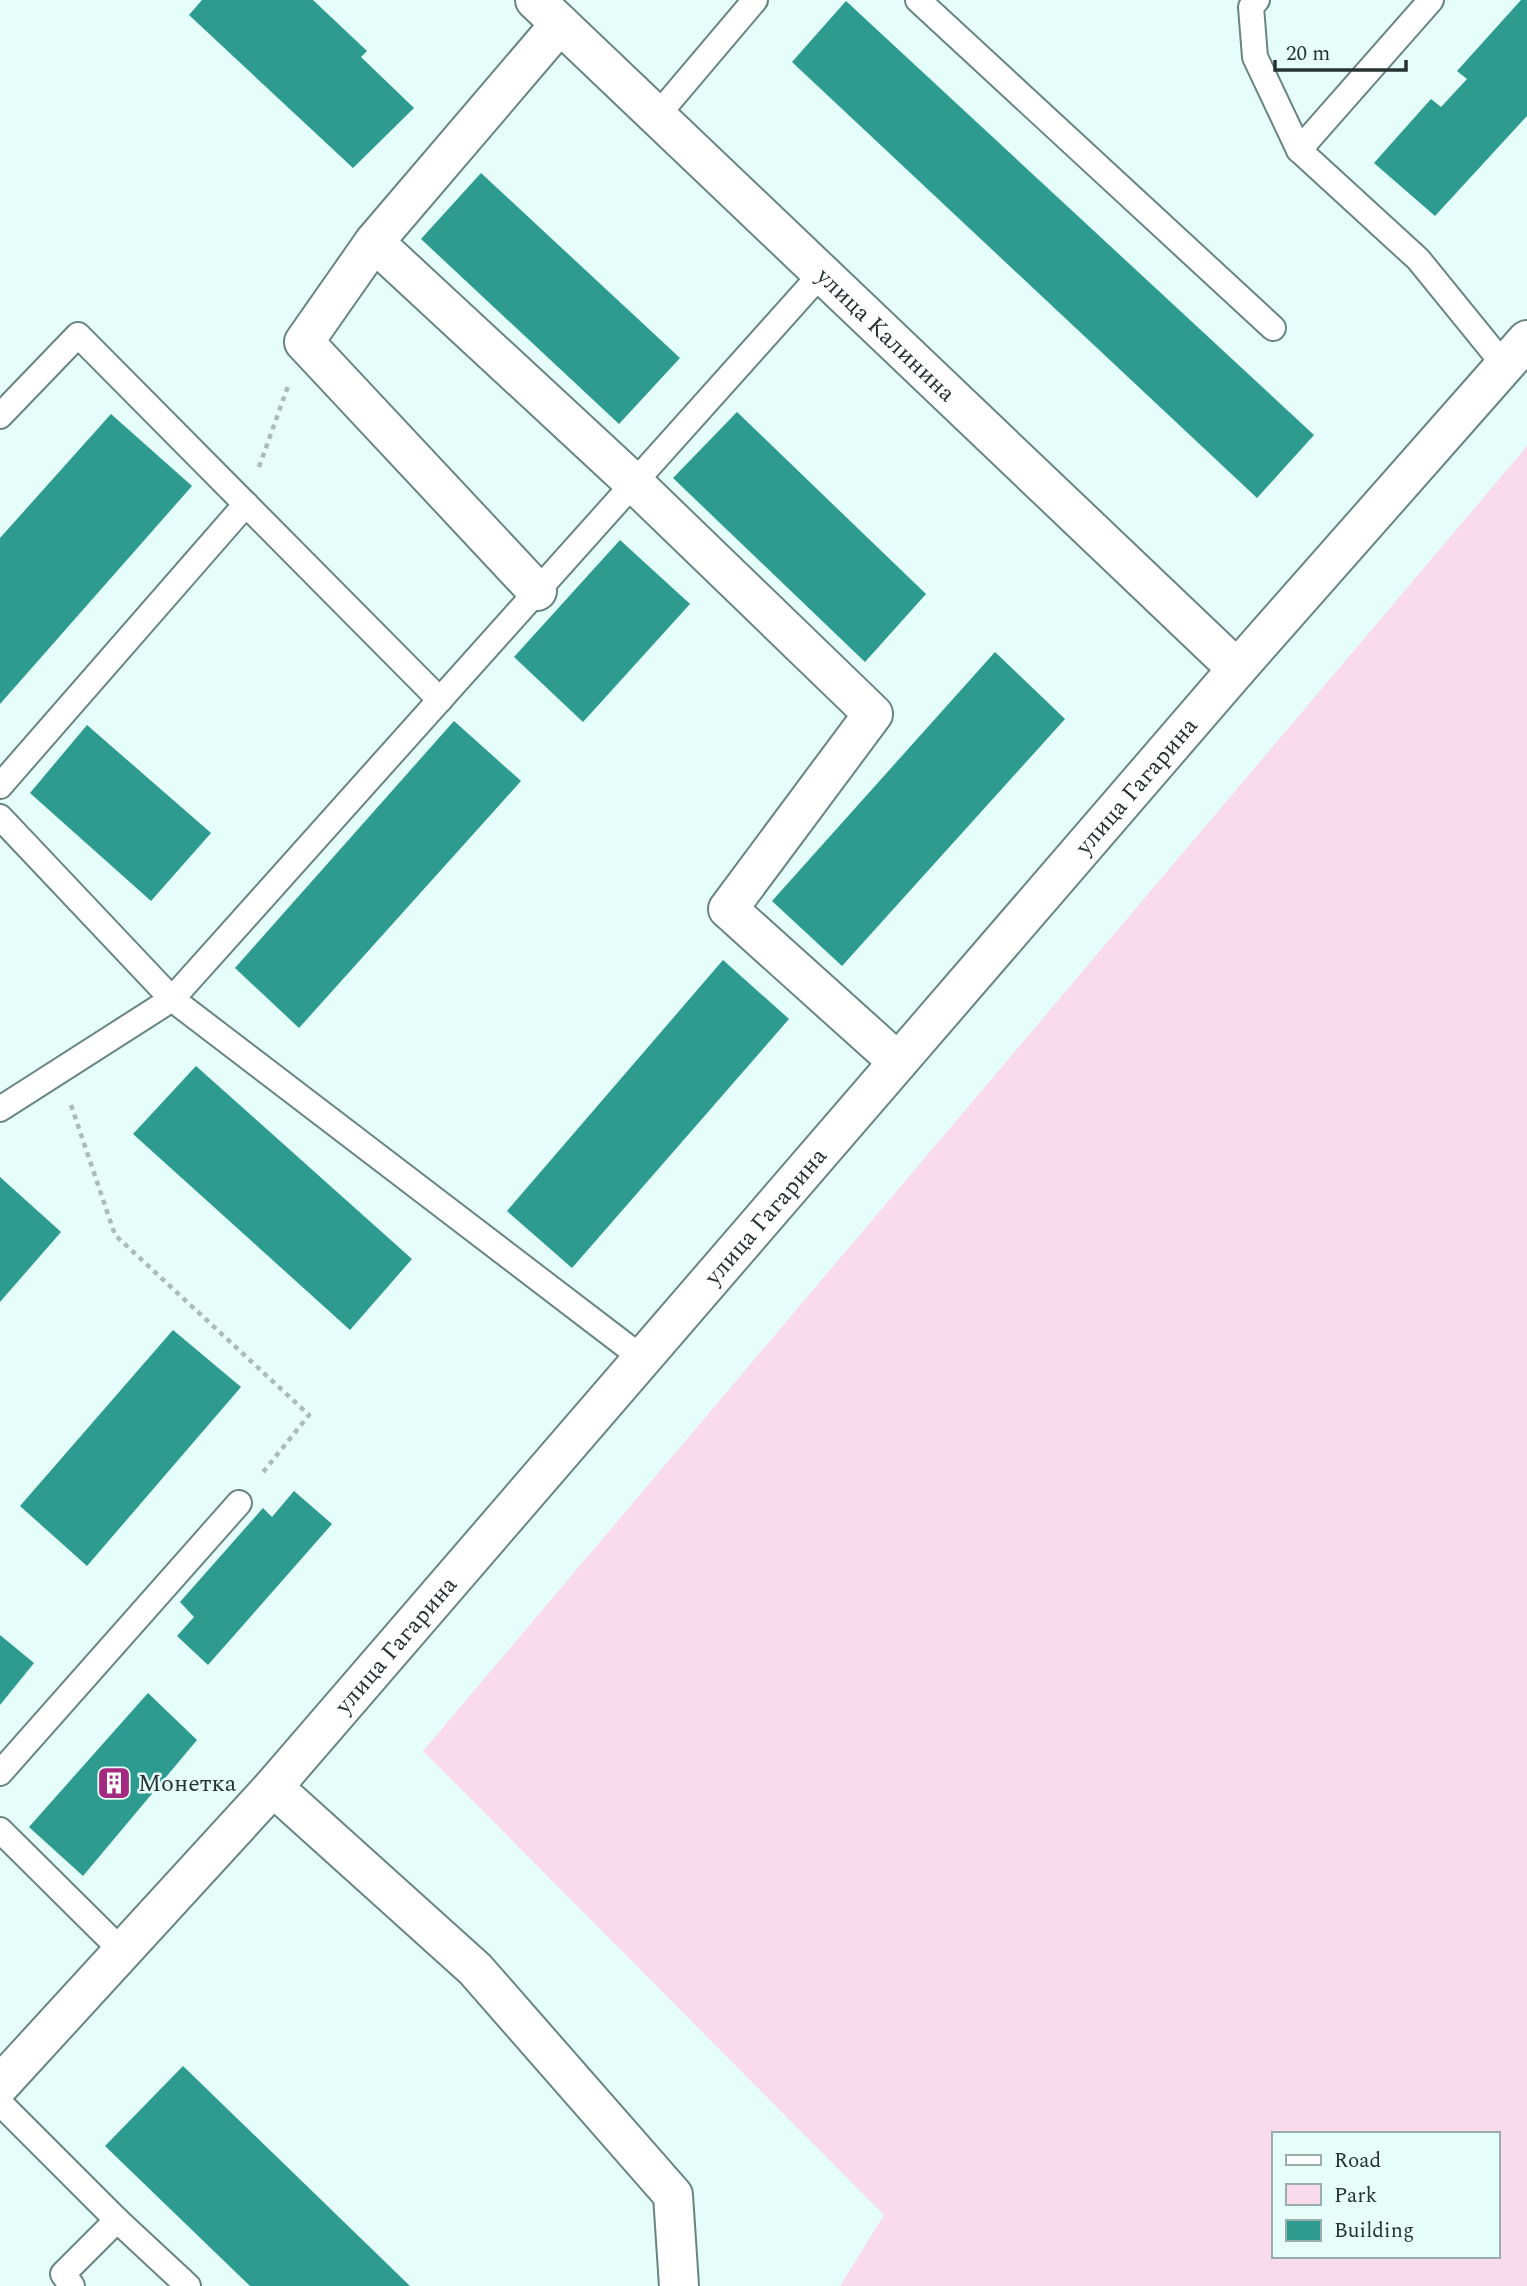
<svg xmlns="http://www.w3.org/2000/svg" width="1527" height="2286" viewBox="0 0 1527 2286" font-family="Spectral,serif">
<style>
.green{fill:#f9dbed;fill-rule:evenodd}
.building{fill:#2e9b90}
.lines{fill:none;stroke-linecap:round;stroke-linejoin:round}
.lane-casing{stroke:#698581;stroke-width:28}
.street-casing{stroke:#698581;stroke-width:42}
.secondary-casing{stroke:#698581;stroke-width:42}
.path{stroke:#a8bcb9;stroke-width:4.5;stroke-dasharray:5 5;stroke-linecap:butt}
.lane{stroke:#fff;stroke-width:24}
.street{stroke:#fff;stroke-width:38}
.secondary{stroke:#fff;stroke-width:38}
.labels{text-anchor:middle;stroke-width:5;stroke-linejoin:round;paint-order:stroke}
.street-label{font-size:24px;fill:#273332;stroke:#e5fefa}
.poi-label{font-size:24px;fill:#273332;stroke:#e5fefa;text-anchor:start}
</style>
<rect width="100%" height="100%" fill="#e5fefa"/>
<path class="green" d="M 1527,446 L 1527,2286 L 840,2286 L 884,2215 L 423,1751 ZM 1273,2134 L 1497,2134 L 1497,2256 L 1273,2256 Z"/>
<g class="building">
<path d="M 202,0 L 313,0 L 367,51 L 361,57 L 414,108 L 353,168 L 189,15 Z"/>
<path d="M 1521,0 L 1527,0 L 1527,116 L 1435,216 L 1374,163 L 1431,99 L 1441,107 L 1467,79 L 1457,71 Z"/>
<path d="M 846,1 L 1314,435 L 1257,498 L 792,62 Z"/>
<path d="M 481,173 L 680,358 L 619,424 L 421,239 Z"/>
<path d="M 737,412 L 926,594 L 865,662 L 673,478 Z"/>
<path d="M 111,414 L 192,486 L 0,704 L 0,538 Z"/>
<path d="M 620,540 L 690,604 L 583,722 L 514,657 Z"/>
<path d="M 995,652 L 1065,719 L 842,966 L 772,901 Z"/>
<path d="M 454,721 L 521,781 L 299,1028 L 235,968 Z"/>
<path d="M 87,725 L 211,833 L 151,901 L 30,793 Z"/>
<path d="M 723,960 L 789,1019 L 572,1268 L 507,1211 Z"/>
<path d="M 196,1066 L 412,1259 L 350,1330 L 133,1134 Z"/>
<path d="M 0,1177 L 61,1232 L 0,1302 Z"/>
<path d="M 173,1330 L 241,1387 L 87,1566 L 20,1506 Z"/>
<path d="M 294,1491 L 332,1524 L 208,1665 L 177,1636 L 194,1617 L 180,1602 L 263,1508 L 272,1517 Z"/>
<path d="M 0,1635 L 34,1663 L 0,1705 Z"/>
<path d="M 148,1693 L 197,1740 L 83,1876 L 29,1827 Z"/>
<path d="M 183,2066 L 410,2286 L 250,2286 L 105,2146 Z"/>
</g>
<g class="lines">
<g class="lane-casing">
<g id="lane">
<path d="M 918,0 L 1273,328"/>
<path d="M 1257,0 L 1251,7 L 1255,57 L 1299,150"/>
<path d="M 1431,0 L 1299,150 L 1418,259 L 1505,366"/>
<path d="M 656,117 L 755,0"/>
<path d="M 0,416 L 78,335 L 440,700"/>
<path d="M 0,786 L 246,504"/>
<path d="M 0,817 L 172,999 L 642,1358"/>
<path d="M 0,1109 L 172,999 L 821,274"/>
<path d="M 0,1773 L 239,1503"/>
<path d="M 0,1830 L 122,1951"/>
<path d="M 0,2103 L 117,2220 L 188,2286"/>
<path d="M 72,2286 L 63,2274 L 117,2220"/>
</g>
</g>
<g class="street-casing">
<g id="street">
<path d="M 560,24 L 374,242 L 634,483 L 873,714 L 728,909 L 898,1062"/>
<path d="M 374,242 L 304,342 L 537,591"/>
<path d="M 273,1787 L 475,1969 L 673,2195 L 679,2286"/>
</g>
</g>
<g class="secondary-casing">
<g id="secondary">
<path id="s1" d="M 535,0 L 1237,669"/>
<path id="s2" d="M 0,2085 L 273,1787 L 1237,669 L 1527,340"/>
</g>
</g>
<g class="path">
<path d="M 259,467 L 288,386"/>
<path d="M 71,1105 L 115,1235 L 309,1415 L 260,1476"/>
</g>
<use href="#lane" class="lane"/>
<use href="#street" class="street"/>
<use href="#secondary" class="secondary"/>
</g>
<defs>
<g id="building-square" transform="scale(1.75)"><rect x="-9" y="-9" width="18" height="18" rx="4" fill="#a42a81" stroke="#e5fefa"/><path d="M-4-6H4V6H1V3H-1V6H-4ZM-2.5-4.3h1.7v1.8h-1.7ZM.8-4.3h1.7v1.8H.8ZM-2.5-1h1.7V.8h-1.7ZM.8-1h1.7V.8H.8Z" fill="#fff"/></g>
</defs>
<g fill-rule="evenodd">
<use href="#building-square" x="114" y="1783"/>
</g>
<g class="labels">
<g class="street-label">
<text dy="8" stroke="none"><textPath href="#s1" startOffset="485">улица Калинина</textPath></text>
<text dy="8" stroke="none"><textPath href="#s2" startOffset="1726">улица Гагарина</textPath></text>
<text dy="8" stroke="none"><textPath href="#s2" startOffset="1158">улица Гагарина</textPath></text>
<text dy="8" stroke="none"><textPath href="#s2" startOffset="592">улица Гагарина</textPath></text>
</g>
<g class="poi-label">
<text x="138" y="1791">Монетка</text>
</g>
</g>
<rect x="1272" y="2132" width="228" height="126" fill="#e5fefa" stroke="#99adaa" stroke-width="2"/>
<rect x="1286" y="2155" width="35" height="10" fill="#ffffff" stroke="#99adaa" stroke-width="2"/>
<text x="1334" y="2167" font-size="21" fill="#273332">Road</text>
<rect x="1286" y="2184" width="35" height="21" fill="#f9dbed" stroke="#99adaa" stroke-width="2"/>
<text x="1334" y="2202" font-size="21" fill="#273332">Park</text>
<rect x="1286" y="2220" width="35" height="21" fill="#2e9b90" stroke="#99adaa" stroke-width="2"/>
<text x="1334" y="2237" font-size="21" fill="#273332">Building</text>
<path d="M1275 60v10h131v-10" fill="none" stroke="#273332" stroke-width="3.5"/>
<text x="1286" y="60" font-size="21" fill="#273332" stroke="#e5fefa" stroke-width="5" paint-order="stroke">20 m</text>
</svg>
